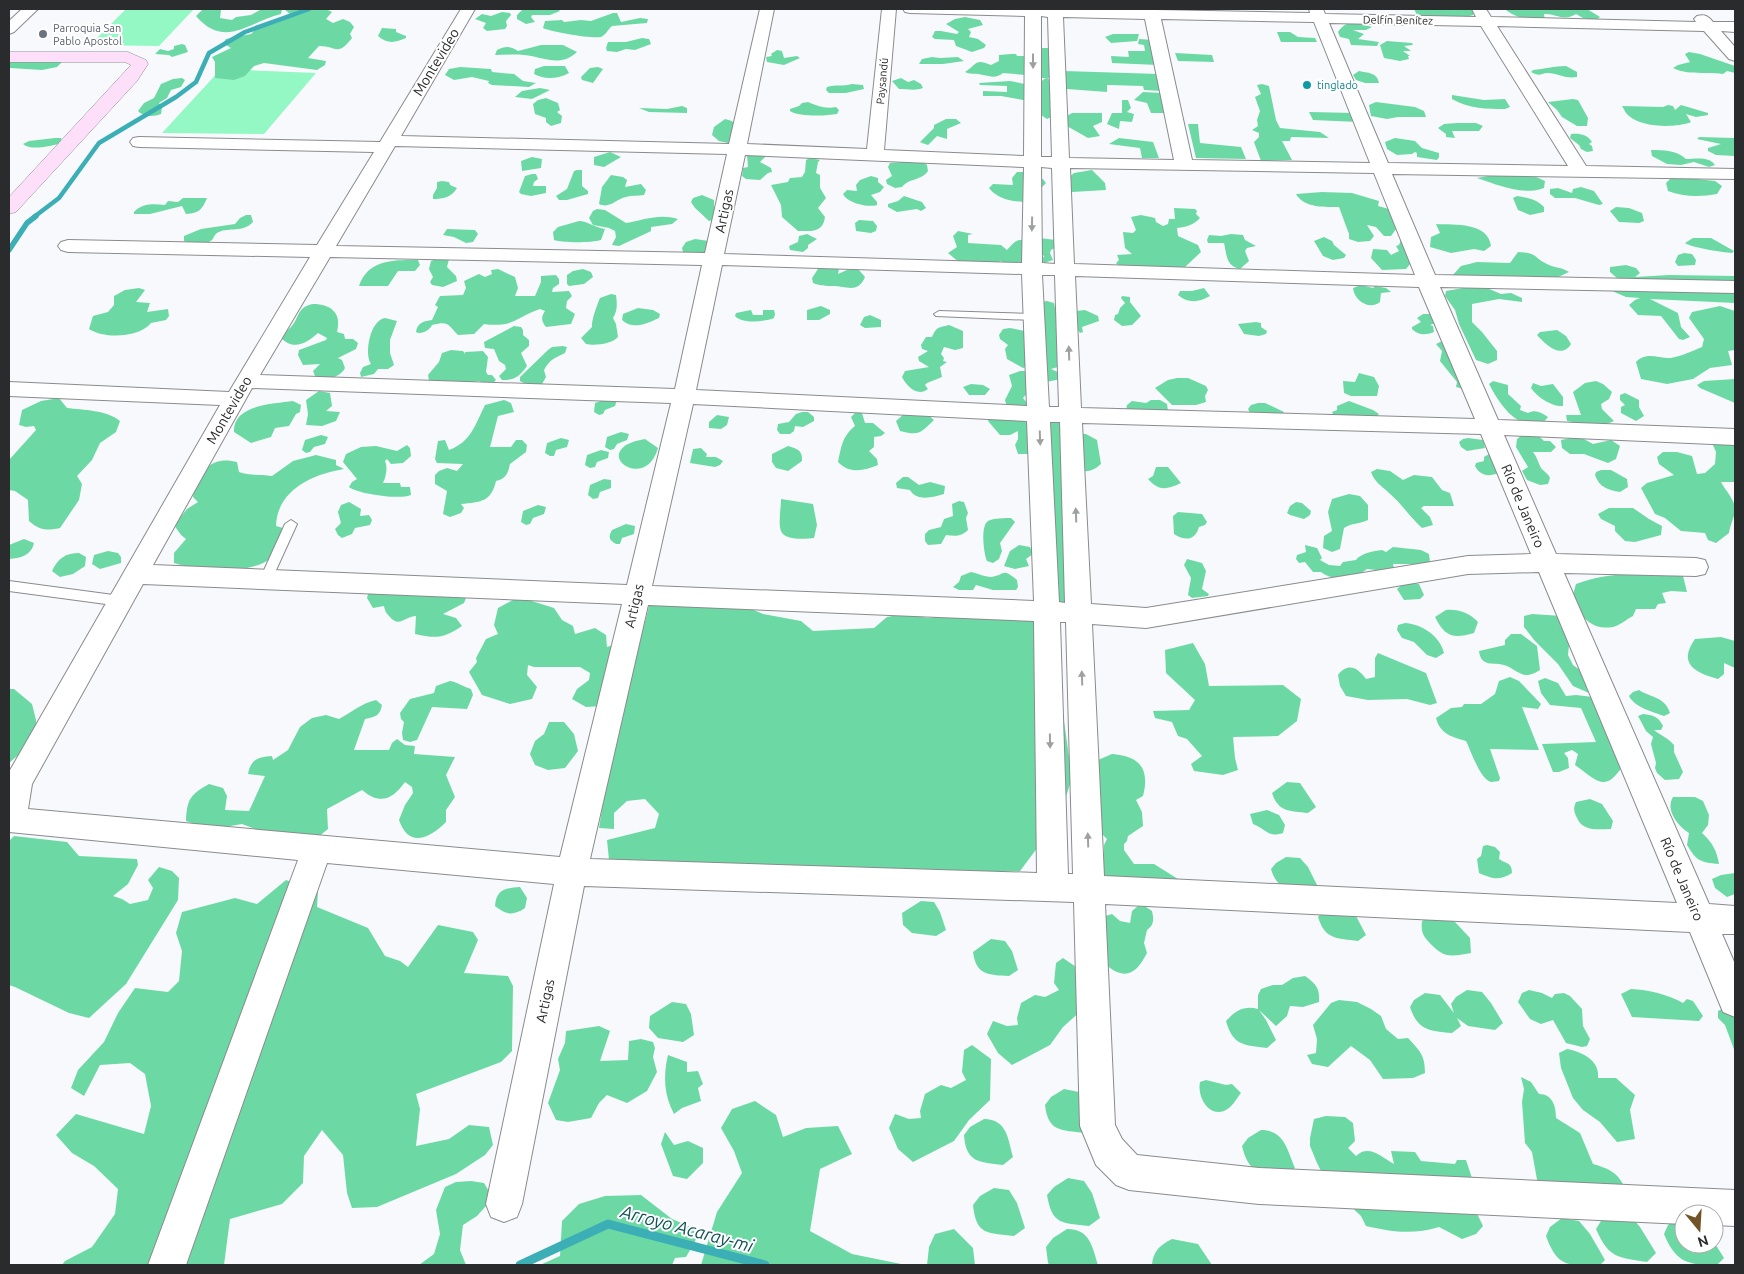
<svg xmlns="http://www.w3.org/2000/svg" width="1744" height="1274" viewBox="0 0 1744 1274" font-family="Ubuntu,sans-serif">
<style>
.green{fill:#93f8c4}
.forest{fill:#6cd9a4}
.lines{fill:none;stroke-linecap:round;stroke-linejoin:round}
.stream-far2{stroke:#3bafb5;stroke-width:4.5}
.stream-far1{stroke:#3bafb5;stroke-width:5.5}
.stream{stroke:#3bafb5;stroke-width:9}
.lane-casing{stroke:#8a8b8e;stroke-width:2}
.street-casing{stroke:#8a8b8e;stroke-width:2}
.secondary-casing{stroke:#8a8b8e;stroke-width:1}
.lane{fill:#fff;fill-rule:evenodd}
.street{fill:#fff;fill-rule:evenodd}
.secondary{fill:#fedffa;fill-rule:evenodd}
.oneway{fill:#9fa0a0}
.worship-dot{fill:#6b7280;stroke:#fff;stroke-width:2}
.culture-dot{fill:#0f9aa8;stroke:#fff;stroke-width:2}
.labels{text-anchor:middle;stroke-width:4;stroke-linejoin:round;paint-order:stroke}
.far-street-label{font-size:11px;fill:#2a2b2c;stroke:#fff}
.far-worship-label{font-size:11px;fill:#5b616d;stroke:#fff;text-anchor:start}
.far-culture-label{font-size:11px;fill:#0d838f;stroke:#fff;text-anchor:start}
.street-label{font-size:14px;fill:#2a2b2c;stroke:#fff}
.near-water-label{font-size:18px;font-style:italic;fill:#125457;stroke:#fff}
</style>
<rect width="100%" height="100%" fill="#f8f9fd"/>
<g class="green">
<path d="M 126,9 L 194,9 L 159,46 L 90,45 Z"/>
<path d="M 221,69 L 316,73 L 264,134 L 162,133 Z"/>
</g>
<g class="forest">
<path d="M 203,9 L 224,9 L 221,10 L 220,18 L 232,20 L 236,17 L 251,15 L 260,10 L 282,9 L 281,14 C 250,21 225,50 196,16 Z"/>
<path d="M 284,9 L 326,9 L 332,12 L 326,19 L 333,23 L 343,19 L 350,22 L 354,27 L 350,34 L 352,38 C 337,57 337,46 319,46 L 308,58 L 326,61 L 325,65 L 317,70 L 264,63 L 254,66 L 245,76 L 234,80 L 215,78 L 215,62 L 212,57 L 231,48 L 223,43 L 226,39 L 251,34 L 256,29 L 278,22 L 290,14 Z"/>
<path d="M 523,9 L 558,9 L 560,11 L 550,15 L 532,15 L 531,17 L 535,22 L 526,24 L 517,19 L 517,15 Z"/>
<path d="M 1414,9 L 1476,9 L 1473,15 L 1466,17 L 1423,17 L 1417,15 Z"/>
<path d="M 1505,9 L 1587,9 L 1600,17 L 1595,21 L 1583,18 L 1576,14 C 1564,22 1555,13 1544,14 L 1545,21 C 1533,21 1514,18 1505,9 Z"/>
<path d="M 502,12 L 510,13 L 511,15 L 506,21 L 507,26 L 505,29 L 487,31 L 483,28 L 486,23 L 475,19 L 482,14 L 491,16 Z"/>
<path d="M 613,13 L 617,13 L 621,22 L 640,18 L 648,19 L 647,23 L 612,26 C 608,29 606,35 601,37 C 593,39 552,32 543,28 L 545,21 L 562,20 L 564,22 L 581,20 L 591,21 Z"/>
<path d="M 965,17 L 980,20 L 983,25 L 968,29 L 971,32 L 969,37 L 978,39 L 986,45 L 984,48 L 972,52 L 956,46 L 954,40 L 935,39 L 932,37 L 935,31 L 941,31 L 957,34 L 959,32 L 946,24 L 955,19 Z"/>
<path d="M 1355,22 L 1372,27 L 1366,30 L 1353,30 L 1364,34 L 1358,39 L 1379,42 L 1377,46 L 1351,45 L 1349,39 L 1340,37 L 1338,32 C 1343,25 1347,23 1355,22 Z"/>
<path d="M 382,28 L 396,29 L 396,32 L 406,36 L 406,38 C 395,43 387,44 378,36 Z"/>
<path d="M 1277,32 L 1290,32 L 1298,37 L 1315,38 L 1317,42 L 1281,42 Z"/>
<path d="M 1113,34 L 1139,34 L 1137,41 L 1111,43 L 1105,37 Z"/>
<path d="M 642,38 L 649,39 L 651,44 L 635,50 L 626,49 L 617,52 L 607,51 L 606,48 L 608,42 L 626,42 Z"/>
<path d="M 1139,39 L 1153,40 L 1158,65 L 1112,63 L 1111,56 L 1129,57 L 1128,51 L 1145,51 L 1144,45 L 1138,44 Z"/>
<path d="M 1387,41 L 1412,43 L 1413,45 L 1404,46 L 1411,51 L 1403,51 L 1410,56 L 1408,56 L 1409,59 L 1400,61 L 1384,58 L 1380,45 Z"/>
<path d="M 182,44 L 185,45 L 188,52 L 172,57 L 169,55 L 155,54 L 160,49 L 168,51 L 174,49 L 174,46 Z"/>
<path d="M 541,45 L 563,45 L 577,52 C 560,68 544,57 524,55 C 514,54 505,55 495,55 L 497,50 C 505,46 511,46 518,51 Z"/>
<path d="M 1041,48 L 1052,48 L 1052,78 L 1047,78 L 1055,83 L 1058,114 L 1047,119 L 1038,113 L 1037,84 L 1046,78 L 1042,78 Z"/>
<path d="M 777,50 L 782,51 L 784,58 L 797,56 L 800,58 L 784,65 L 767,62 L 766,57 L 772,56 L 771,54 Z"/>
<path d="M 1689,52 L 1700,54 L 1735,66 L 1735,73 L 1727,71 L 1723,74 C 1707,71 1689,76 1673,68 L 1678,65 L 1690,62 L 1685,54 Z"/>
<path d="M 1175,53 L 1212,55 L 1214,62 L 1178,61 Z"/>
<path d="M 1011,54 L 1016,54 L 1017,56 L 1025,56 L 1026,75 L 1003,73 C 996,79 990,76 983,75 C 976,73 972,75 965,72 C 977,64 975,58 991,65 L 999,61 L 999,55 Z"/>
<path d="M 932,57 L 940,58 L 958,57 L 964,61 L 943,64 L 919,64 L 922,59 Z"/>
<path d="M 12,60 L 63,61 L 57,67 L 42,70 L 10,68 L 9,61 Z"/>
<path d="M 544,66 L 565,66 L 569,73 C 558,79 545,80 534,74 L 535,69 Z"/>
<path d="M 1566,66 L 1577,72 L 1577,77 C 1566,79 1559,74 1549,73 C 1541,72 1541,78 1531,72 L 1533,70 C 1544,69 1554,66 1566,66 Z"/>
<path d="M 460,67 L 491,69 L 492,72 L 514,74 L 523,81 L 536,83 L 529,87 L 492,85 L 488,83 L 489,81 L 472,77 L 454,80 L 445,75 L 449,69 Z"/>
<path d="M 598,67 L 603,69 L 593,83 L 582,80 L 581,77 L 590,68 Z"/>
<path d="M 1064,71 L 1159,74 L 1162,91 L 1144,90 L 1143,86 L 1109,85 L 1107,85 L 1107,92 L 1067,89 Z"/>
<path d="M 1359,71 C 1368,73 1377,72 1379,83 L 1365,83 L 1356,80 L 1353,75 Z"/>
<path d="M 182,78 L 185,80 L 181,87 L 171,90 L 167,98 L 159,103 L 162,108 L 161,114 C 154,117 143,117 138,111 L 144,103 L 154,98 L 161,84 L 173,79 Z"/>
<path d="M 901,78 L 908,82 L 914,80 L 921,84 L 923,88 C 916,91 907,89 899,89 L 892,81 Z"/>
<path d="M 1010,81 L 1030,85 L 1031,98 L 1023,100 L 1001,96 L 983,96 L 983,91 L 1007,92 L 1007,86 L 980,85 L 979,83 Z"/>
<path d="M 852,84 L 863,85 L 864,89 L 846,93 L 829,93 L 826,90 L 827,87 C 835,84 843,87 852,84 Z"/>
<path d="M 1262,84 L 1269,86 L 1276,120 L 1280,128 L 1320,132 L 1329,138 L 1291,137 L 1290,141 L 1282,141 L 1292,160 L 1261,161 L 1254,142 L 1259,137 L 1259,133 L 1252,130 L 1258,126 L 1257,120 L 1260,111 L 1255,97 L 1261,94 L 1257,85 Z"/>
<path d="M 540,88 L 550,90 L 532,99 L 515,97 L 522,91 Z"/>
<path d="M 1143,92 L 1162,93 L 1165,113 L 1151,113 L 1147,103 L 1134,100 Z"/>
<path d="M 1452,95 L 1484,100 L 1505,99 L 1510,107 L 1505,109 C 1487,109 1469,109 1452,99 Z"/>
<path d="M 546,98 L 558,103 L 560,110 L 557,112 L 562,116 L 561,123 L 551,126 L 546,122 L 546,118 L 535,114 L 533,104 L 538,100 Z"/>
<path d="M 1573,99 L 1578,100 L 1588,118 L 1587,126 L 1577,126 L 1562,117 L 1557,110 L 1548,102 Z"/>
<path d="M 1122,100 L 1128,100 L 1131,108 L 1127,112 L 1134,114 L 1132,122 L 1120,121 L 1119,129 L 1107,124 L 1112,113 L 1122,113 Z"/>
<path d="M 808,102 C 818,106 825,109 836,107 L 839,110 L 837,114 C 826,116 799,117 790,111 L 790,109 L 799,106 L 802,103 Z"/>
<path d="M 1376,102 L 1415,107 L 1424,111 L 1426,117 L 1398,117 L 1387,119 L 1371,116 L 1369,105 Z"/>
<path d="M 1668,105 L 1673,106 L 1675,110 L 1681,105 L 1708,113 L 1708,115 L 1696,117 L 1686,114 L 1691,122 C 1676,128 1643,128 1629,116 C 1626,114 1624,109 1622,106 L 1663,107 Z"/>
<path d="M 682,106 L 687,108 L 687,113 L 649,112 L 639,108 L 667,109 Z"/>
<path d="M 1309,112 L 1355,113 L 1359,122 L 1313,120 Z"/>
<path d="M 1072,113 L 1102,113 L 1102,122 L 1093,126 L 1100,136 L 1088,138 L 1058,121 Z"/>
<path d="M 725,119 L 732,121 L 735,125 L 735,135 L 728,143 L 719,141 L 712,135 L 714,127 Z"/>
<path d="M 946,119 L 956,119 L 961,123 L 947,129 L 947,139 L 937,136 L 928,145 L 922,143 L 920,142 L 934,128 L 934,125 Z"/>
<path d="M 1457,123 L 1476,123 L 1483,126 L 1479,131 L 1452,131 L 1455,138 L 1446,137 L 1446,134 L 1438,128 L 1444,124 Z"/>
<path d="M 1188,124 L 1198,124 L 1200,143 L 1241,147 L 1246,159 L 1196,158 Z"/>
<path d="M 1571,134 C 1579,133 1587,134 1592,142 L 1589,144 L 1592,146 L 1593,151 L 1587,152 L 1581,149 L 1579,145 L 1570,138 Z"/>
<path d="M 1699,137 L 1735,138 L 1735,156 L 1716,155 L 1708,151 L 1708,148 L 1721,144 L 1697,139 Z"/>
<path d="M 55,138 L 61,138 L 62,142 L 59,144 C 49,146 31,151 23,144 L 29,141 Z"/>
<path d="M 1119,138 L 1153,142 L 1159,158 L 1142,158 L 1140,148 L 1109,144 Z"/>
<path d="M 1395,138 L 1415,141 L 1422,148 L 1439,153 L 1439,157 L 1437,160 L 1417,157 L 1417,153 L 1415,152 L 1412,154 L 1397,155 L 1387,149 L 1385,142 Z"/>
<path d="M 1651,150 C 1664,150 1676,150 1686,159 C 1696,159 1709,156 1715,165 L 1709,167 L 1694,162 L 1681,165 L 1667,164 L 1652,156 Z"/>
<path d="M 610,152 L 621,157 L 604,167 L 594,165 L 594,157 Z"/>
<path d="M 747,155 L 767,155 L 760,162 L 771,168 L 772,172 L 768,173 L 760,180 L 746,179 L 742,176 L 743,168 L 748,167 Z"/>
<path d="M 532,157 L 542,159 L 541,168 L 522,171 L 521,161 Z"/>
<path d="M 810,158 L 820,160 L 818,162 L 816,173 L 820,175 L 820,188 L 826,198 L 818,208 L 825,217 C 823,233 811,231 798,231 L 782,217 L 781,205 L 771,185 L 788,182 L 790,178 L 802,177 L 805,172 L 806,160 Z"/>
<path d="M 908,159 L 920,159 L 927,165 L 928,171 C 921,181 909,178 902,187 L 895,188 L 887,184 L 886,180 L 892,176 L 888,167 L 890,163 L 904,162 Z"/>
<path d="M 577,170 L 582,170 L 582,186 L 588,191 L 588,194 L 567,200 L 559,200 L 556,196 L 567,189 L 574,171 Z"/>
<path d="M 1092,170 L 1105,183 L 1106,190 L 1072,192 L 1067,188 L 1068,178 L 1074,173 Z"/>
<path d="M 1017,172 C 1031,172 1038,172 1046,183 L 1028,202 C 1015,202 998,200 989,188 L 993,184 L 1013,185 L 1012,178 Z"/>
<path d="M 532,174 L 536,174 L 538,179 L 534,182 L 533,186 L 546,186 L 546,193 L 531,196 L 521,194 L 519,192 L 525,176 Z"/>
<path d="M 611,175 L 623,177 L 627,180 L 625,187 L 641,184 L 646,190 L 644,195 C 638,196 632,195 626,197 C 616,199 610,209 599,204 L 602,187 Z"/>
<path d="M 1494,175 L 1534,176 L 1545,181 L 1544,188 C 1523,196 1498,185 1477,178 Z"/>
<path d="M 871,176 L 878,178 L 878,182 L 884,187 L 880,192 L 871,195 L 877,202 L 877,205 C 869,208 847,203 843,194 L 847,190 L 857,191 L 856,185 L 860,180 Z"/>
<path d="M 1679,177 L 1715,181 L 1722,186 L 1717,194 C 1701,197 1683,197 1668,191 L 1666,183 L 1670,179 Z"/>
<path d="M 442,181 L 449,182 L 450,185 L 457,188 C 452,197 443,199 433,199 L 433,195 L 437,188 L 437,182 Z"/>
<path d="M 1581,187 L 1594,191 L 1603,204 L 1599,205 L 1575,198 L 1555,198 L 1550,194 L 1550,189 L 1558,188 L 1572,193 L 1573,189 Z"/>
<path d="M 1322,192 L 1352,193 L 1379,201 L 1378,206 L 1389,209 L 1396,229 L 1391,236 L 1384,236 L 1376,227 L 1367,225 L 1374,236 L 1370,241 L 1358,242 L 1349,239 L 1349,234 L 1339,207 C 1324,207 1304,208 1296,194 Z"/>
<path d="M 702,195 L 714,200 L 714,206 L 718,209 L 713,220 L 709,221 L 695,208 L 691,202 L 693,198 Z"/>
<path d="M 904,196 L 922,202 L 926,208 L 921,211 L 917,209 L 897,212 L 888,207 L 888,204 L 898,201 Z"/>
<path d="M 1517,196 C 1528,198 1536,199 1544,207 L 1544,212 L 1530,215 L 1518,210 L 1513,198 Z"/>
<path d="M 183,198 L 207,198 C 202,210 199,213 186,214 L 182,206 L 150,214 L 134,214 L 134,212 C 143,203 153,204 165,205 L 168,201 L 178,202 Z"/>
<path d="M 1616,207 L 1629,208 L 1642,213 L 1644,221 L 1639,223 L 1619,222 L 1610,211 Z"/>
<path d="M 1174,208 L 1195,209 L 1197,211 L 1196,214 L 1200,218 C 1193,225 1187,227 1177,228 L 1178,236 L 1198,245 L 1201,252 L 1185,267 L 1120,267 L 1116,263 L 1119,260 L 1117,255 L 1132,254 L 1125,248 L 1123,232 L 1133,233 L 1136,230 L 1131,217 L 1141,215 L 1155,218 L 1156,222 L 1163,226 L 1168,224 L 1169,219 L 1175,219 Z"/>
<path d="M 597,209 L 605,210 L 626,223 C 643,220 660,213 678,219 L 672,224 L 651,227 L 651,231 L 647,233 L 619,246 L 612,245 L 616,237 L 615,231 L 609,228 L 593,225 L 589,218 L 593,211 Z"/>
<path d="M 246,215 L 251,215 L 253,222 C 243,233 229,227 219,232 C 214,234 214,238 212,240 C 205,246 191,244 184,241 L 184,236 L 201,229 L 235,224 L 240,218 Z"/>
<path d="M 859,220 L 873,221 L 877,226 L 876,231 L 871,233 L 856,231 L 855,223 Z"/>
<path d="M 579,221 C 587,221 596,228 605,229 L 601,240 C 591,243 563,243 554,240 L 553,232 L 558,227 Z"/>
<path d="M 1436,224 C 1455,225 1488,222 1491,246 L 1484,251 L 1474,249 L 1451,253 L 1430,247 L 1431,237 L 1440,233 Z"/>
<path d="M 447,229 L 475,230 L 478,234 L 473,242 L 466,243 L 454,237 L 443,235 Z"/>
<path d="M 958,231 L 973,234 L 968,235 L 968,243 L 1001,245 L 1007,250 C 1014,243 1016,238 1027,241 L 1025,263 L 1005,264 L 1001,261 L 996,263 L 960,263 L 948,253 L 957,247 L 953,236 Z"/>
<path d="M 807,234 L 817,239 L 808,245 L 808,248 L 803,252 L 790,250 L 789,246 L 798,242 L 799,236 Z"/>
<path d="M 1231,234 L 1243,235 L 1245,240 L 1256,246 L 1247,248 L 1245,251 L 1249,261 L 1240,269 C 1226,266 1227,256 1224,243 L 1208,243 L 1207,240 L 1209,235 L 1221,236 Z"/>
<path d="M 1324,237 L 1332,241 L 1334,245 L 1346,255 L 1344,258 L 1333,260 L 1323,256 L 1314,241 Z"/>
<path d="M 1402,237 L 1415,258 L 1406,269 L 1382,270 L 1371,258 L 1373,249 L 1387,250 L 1391,255 L 1399,251 L 1396,246 L 1399,245 Z"/>
<path d="M 1039,238 L 1056,240 L 1059,246 L 1051,250 L 1050,253 L 1053,260 L 1044,263 L 1042,260 L 1044,256 L 1039,252 Z"/>
<path d="M 1693,238 L 1711,238 L 1734,251 L 1732,253 C 1722,252 1692,248 1685,243 Z"/>
<path d="M 695,239 L 709,241 L 708,251 L 700,255 L 683,252 L 682,248 L 686,242 Z"/>
<path d="M 1518,252 C 1539,253 1532,257 1547,264 C 1554,268 1562,267 1569,272 L 1554,279 L 1452,276 L 1461,266 L 1477,262 L 1510,263 Z"/>
<path d="M 1684,253 L 1692,254 L 1696,260 L 1695,265 L 1678,266 L 1675,262 L 1678,255 Z"/>
<path d="M 441,257 L 449,259 L 447,267 L 456,276 L 457,281 L 443,287 L 432,285 L 430,282 L 433,277 L 429,269 L 431,261 Z"/>
<path d="M 410,260 L 418,260 L 420,265 L 415,271 L 398,271 L 388,286 L 359,286 C 367,262 389,260 410,260 Z"/>
<path d="M 825,265 L 837,267 L 839,269 L 838,274 L 847,270 L 859,270 L 865,277 C 858,294 846,286 833,286 C 825,286 821,286 813,283 L 812,278 L 818,269 Z"/>
<path d="M 1626,265 L 1636,268 L 1640,273 L 1635,277 L 1669,275 L 1735,276 L 1735,303 L 1650,299 L 1678,313 L 1681,327 L 1690,337 L 1683,340 L 1679,339 L 1661,316 L 1638,315 L 1629,305 L 1635,300 L 1640,298 L 1626,297 L 1612,291 L 1611,279 L 1617,278 L 1610,272 L 1610,267 Z"/>
<path d="M 498,269 L 515,277 L 518,288 L 515,296 L 535,296 L 541,282 L 541,276 L 556,275 L 559,279 L 559,284 L 553,288 L 552,292 L 569,291 L 572,296 L 567,301 L 566,308 L 575,314 L 571,324 L 546,327 C 541,321 541,317 545,311 L 540,309 C 516,317 514,328 484,324 L 474,334 L 458,335 C 447,324 449,321 432,325 C 430,330 421,335 416,332 C 417,323 424,321 432,320 L 438,307 L 435,305 L 440,296 L 463,295 L 466,288 L 464,281 L 479,274 L 485,277 L 492,274 L 491,270 Z"/>
<path d="M 583,269 L 591,272 L 593,277 L 584,284 L 569,286 L 567,284 L 567,275 L 573,271 Z"/>
<path d="M 1361,285 L 1373,288 L 1375,286 L 1386,288 L 1391,292 L 1381,293 L 1380,302 C 1369,311 1354,300 1353,288 Z"/>
<path d="M 1469,287 L 1487,288 L 1501,294 L 1511,293 L 1522,298 L 1522,302 L 1499,299 L 1472,304 L 1472,322 L 1482,332 L 1497,351 L 1497,360 L 1488,364 L 1476,360 L 1459,324 L 1455,310 L 1445,296 L 1446,291 Z"/>
<path d="M 139,288 L 145,290 L 136,302 L 150,303 L 147,312 L 168,309 L 169,316 L 166,320 L 151,323 C 139,338 104,339 89,329 L 93,316 L 108,312 L 114,305 L 114,296 L 125,290 Z"/>
<path d="M 1204,288 L 1210,296 C 1200,302 1188,304 1178,295 L 1180,291 L 1192,291 Z"/>
<path d="M 611,294 L 616,295 C 617,303 618,310 613,318 L 616,324 L 618,337 C 612,344 595,346 586,344 L 581,338 L 592,327 C 591,321 597,305 600,298 Z"/>
<path d="M 1122,296 L 1130,297 L 1130,302 L 1141,316 L 1132,325 L 1122,326 L 1114,320 L 1115,315 L 1118,314 L 1120,308 L 1125,303 L 1121,298 Z"/>
<path d="M 1047,301 L 1054,303 L 1055,308 L 1061,312 L 1058,367 L 1051,369 L 1062,374 L 1061,379 L 1036,384 L 1023,398 L 1031,408 L 1008,411 L 1005,400 L 1012,386 L 1009,375 L 1020,371 L 1046,371 L 1048,369 L 1042,365 L 1042,302 Z"/>
<path d="M 313,304 C 331,304 342,313 337,332 L 344,334 L 345,339 L 353,339 L 358,343 L 356,349 L 338,358 L 342,360 L 345,368 C 340,378 325,381 315,376 L 313,371 L 320,364 L 303,365 L 298,355 L 299,350 L 326,340 L 327,338 L 318,333 C 307,343 294,351 281,338 C 284,331 290,330 294,323 C 300,313 299,307 313,304 Z"/>
<path d="M 821,306 L 830,310 L 830,314 L 819,320 L 807,320 L 807,310 Z"/>
<path d="M 1720,306 L 1735,311 L 1735,350 L 1728,351 L 1732,365 L 1710,368 L 1693,379 L 1667,384 L 1641,379 L 1636,362 C 1647,351 1659,359 1671,358 C 1682,356 1692,351 1702,347 L 1704,339 L 1689,318 L 1692,312 Z"/>
<path d="M 638,308 L 653,310 L 660,314 L 659,318 C 646,324 633,330 622,320 L 623,314 Z"/>
<path d="M 751,310 L 753,315 L 763,315 L 763,310 L 774,310 L 775,314 L 774,318 C 764,322 742,324 735,316 L 736,313 Z"/>
<path d="M 1085,310 L 1098,316 L 1099,321 L 1082,327 L 1083,332 L 1080,333 L 1071,320 L 1078,316 L 1076,311 Z"/>
<path d="M 1423,314 L 1436,314 L 1441,321 L 1430,325 L 1433,326 L 1434,332 C 1426,335 1419,336 1412,329 L 1412,327 L 1421,322 L 1417,318 Z"/>
<path d="M 870,315 L 881,320 L 881,327 L 865,328 L 860,325 L 864,317 Z"/>
<path d="M 385,318 L 397,321 L 390,340 L 390,353 L 394,365 L 388,369 L 378,369 L 374,374 L 361,377 L 360,373 L 363,367 L 371,364 C 364,354 370,320 385,318 Z"/>
<path d="M 1256,322 L 1261,323 L 1261,327 L 1267,331 L 1266,334 L 1259,336 L 1244,334 L 1238,324 Z"/>
<path d="M 949,325 L 963,331 L 963,348 L 955,350 L 944,347 L 941,354 L 944,358 L 943,361 L 947,362 L 940,367 L 942,377 L 927,383 L 925,385 L 928,389 C 918,397 907,387 902,377 L 905,371 L 929,367 L 919,361 L 918,357 L 928,351 L 922,349 L 921,345 L 926,337 L 932,337 C 937,326 938,328 949,325 Z"/>
<path d="M 514,326 L 521,327 L 523,330 L 523,335 L 529,340 L 529,346 L 521,353 L 527,366 C 519,377 515,380 502,380 L 499,376 L 506,369 L 505,365 L 499,361 L 494,349 L 485,348 L 484,342 Z"/>
<path d="M 1010,328 L 1035,333 L 1025,347 L 1025,352 L 1029,355 L 1033,365 L 1023,368 L 1007,359 L 1005,349 L 1008,345 L 1000,339 L 999,335 L 1003,329 Z"/>
<path d="M 1557,330 L 1566,336 L 1571,344 C 1561,360 1545,344 1537,335 L 1540,332 Z"/>
<path d="M 1446,339 L 1463,389 L 1456,387 L 1457,382 L 1440,361 L 1442,351 L 1436,344 Z"/>
<path d="M 563,346 L 567,347 L 565,353 C 555,358 550,359 544,370 L 546,377 L 542,384 L 528,385 L 520,381 L 520,377 L 548,350 L 552,347 Z"/>
<path d="M 451,350 L 463,351 L 465,354 L 465,352 L 483,351 L 488,357 L 486,372 L 488,375 L 492,375 L 496,380 L 492,384 L 486,384 L 479,381 L 453,385 L 429,381 L 428,375 L 439,362 L 442,353 Z"/>
<path d="M 1359,373 L 1374,377 L 1379,386 L 1377,396 L 1351,396 L 1344,393 L 1343,381 L 1355,382 Z"/>
<path d="M 1177,378 L 1188,378 L 1206,386 L 1208,390 L 1205,396 L 1206,402 L 1196,405 L 1172,405 L 1155,388 L 1168,380 Z"/>
<path d="M 1735,379 L 1735,403 L 1700,388 L 1697,385 L 1704,381 Z"/>
<path d="M 1493,381 L 1508,385 L 1508,394 L 1521,406 L 1520,410 L 1528,413 C 1536,409 1541,413 1548,417 L 1543,423 C 1538,423 1531,425 1527,424 C 1509,419 1497,399 1489,384 Z"/>
<path d="M 1596,381 L 1603,384 L 1612,392 L 1609,399 L 1601,404 L 1602,409 L 1614,421 L 1600,427 L 1567,421 L 1566,415 L 1581,415 L 1573,392 L 1585,383 Z"/>
<path d="M 1533,383 L 1541,386 L 1553,384 L 1563,397 L 1563,406 C 1552,407 1537,397 1531,388 Z"/>
<path d="M 971,384 L 983,385 L 990,389 L 985,395 L 969,395 L 963,387 Z"/>
<path d="M 319,391 L 330,393 L 332,406 L 326,411 L 340,412 L 336,421 L 322,426 L 306,425 L 308,414 L 306,400 Z"/>
<path d="M 1625,393 L 1639,400 L 1639,407 L 1644,416 L 1636,421 L 1621,413 L 1621,407 L 1625,405 L 1620,400 L 1620,395 Z"/>
<path d="M 59,398 L 67,408 C 83,410 107,410 120,421 L 116,432 L 100,443 L 92,460 L 77,476 L 82,484 L 79,500 L 60,528 C 46,531 39,530 29,521 L 28,500 L 15,491 L 9,490 L 9,460 L 36,430 L 34,426 L 26,427 L 19,425 L 22,410 L 41,401 Z"/>
<path d="M 609,398 L 617,400 L 615,406 L 605,410 L 603,414 L 599,415 L 594,412 L 595,403 Z"/>
<path d="M 504,400 L 511,403 L 514,412 L 498,416 L 490,447 L 511,447 L 516,440 L 522,440 L 527,445 L 526,452 L 510,464 C 508,473 506,479 496,481 C 491,502 481,502 461,504 L 464,508 L 461,513 L 450,517 L 443,514 L 447,491 L 435,484 L 435,475 L 439,471 L 447,468 L 457,471 L 463,464 L 437,463 L 435,459 L 438,441 L 445,440 L 449,450 C 471,442 475,425 485,405 Z"/>
<path d="M 1151,400 L 1160,400 L 1167,404 L 1168,411 L 1126,410 L 1127,405 L 1132,401 L 1146,403 Z"/>
<path d="M 293,401 L 301,405 L 300,412 L 296,414 L 289,426 L 275,428 L 271,437 L 251,443 L 234,432 C 233,404 274,404 293,401 Z"/>
<path d="M 1349,401 L 1373,410 L 1379,414 L 1375,418 L 1334,416 L 1332,412 L 1337,410 L 1337,406 Z"/>
<path d="M 1258,403 L 1265,403 L 1284,412 L 1281,415 L 1250,413 L 1248,409 L 1251,405 Z"/>
<path d="M 802,412 L 808,412 L 814,417 L 814,421 L 803,427 L 795,426 L 794,431 L 790,434 L 780,434 L 777,430 L 778,424 L 789,422 L 796,414 Z"/>
<path d="M 856,412 L 862,413 L 865,423 L 873,423 L 885,433 L 881,436 L 874,437 L 874,447 L 869,451 L 877,459 L 878,465 C 864,471 849,474 838,462 C 841,448 842,436 855,426 L 851,417 Z"/>
<path d="M 904,414 L 927,414 L 934,420 C 920,433 920,436 900,431 L 896,421 Z"/>
<path d="M 717,415 L 729,417 L 727,425 L 721,429 L 709,428 L 709,422 Z"/>
<path d="M 989,416 C 1004,417 1021,416 1032,427 L 1032,420 L 1061,422 L 1067,433 L 1086,434 L 1097,440 L 1101,464 C 1090,474 1081,472 1067,468 L 1085,489 L 1064,607 L 1036,599 L 1031,454 L 1018,454 L 1015,445 L 1018,439 L 1018,431 L 1010,435 L 1000,435 L 988,421 Z"/>
<path d="M 621,432 L 629,434 L 627,440 L 617,444 L 614,449 L 610,450 L 605,447 L 607,437 Z"/>
<path d="M 1522,433 L 1537,434 L 1544,441 L 1550,441 L 1556,447 L 1551,452 L 1533,452 C 1537,457 1538,462 1541,468 C 1544,472 1548,473 1550,478 L 1548,484 L 1540,485 L 1527,480 L 1522,471 L 1528,467 L 1516,447 L 1517,439 L 1521,436 Z"/>
<path d="M 321,435 L 328,437 L 325,444 L 314,447 L 310,452 L 306,453 L 302,450 L 305,440 Z"/>
<path d="M 561,438 L 569,440 L 567,447 L 556,450 L 554,456 L 550,456 L 545,453 L 547,443 Z"/>
<path d="M 1468,438 L 1483,440 L 1485,448 L 1467,451 L 1461,447 L 1459,442 L 1463,439 Z"/>
<path d="M 1571,438 L 1582,438 L 1593,444 L 1611,440 L 1620,446 L 1616,459 L 1608,463 L 1584,454 L 1570,454 L 1562,448 L 1561,440 Z"/>
<path d="M 1723,438 L 1735,440 L 1735,482 L 1721,482 C 1725,490 1736,501 1735,510 C 1735,516 1730,525 1729,533 L 1716,543 L 1708,540 L 1705,533 L 1681,531 L 1665,518 L 1655,514 L 1641,488 L 1647,483 L 1674,475 L 1659,464 L 1657,457 L 1663,452 L 1677,452 L 1692,456 L 1697,474 L 1705,473 L 1715,464 L 1716,452 L 1712,443 Z"/>
<path d="M 645,439 L 658,448 C 645,495 585,449 645,439 Z"/>
<path d="M 407,445 L 410,448 L 411,456 L 403,463 L 391,464 L 387,459 L 385,461 C 388,467 386,477 383,483 L 400,483 L 401,487 L 410,487 L 411,495 C 400,500 358,494 349,487 L 352,482 L 357,479 L 343,462 L 346,454 L 361,447 L 376,446 L 397,451 Z"/>
<path d="M 788,446 C 797,449 803,450 802,461 L 788,471 L 776,468 L 772,462 L 772,454 Z"/>
<path d="M 701,448 L 707,454 L 706,457 L 716,457 L 723,461 L 720,465 L 715,467 L 690,463 L 693,449 Z"/>
<path d="M 601,450 L 609,452 L 608,458 L 597,462 L 595,467 L 590,468 L 585,465 L 587,455 Z"/>
<path d="M 1489,454 L 1496,456 L 1500,467 L 1495,468 L 1498,473 C 1490,477 1480,476 1475,466 L 1476,463 L 1484,461 L 1484,457 Z"/>
<path d="M 316,455 L 336,460 L 336,465 L 344,469 C 313,474 277,490 276,526 L 290,530 C 285,538 278,554 270,559 C 247,575 200,572 174,563 L 174,553 L 186,539 L 181,535 L 174,525 L 187,509 L 198,502 L 193,497 C 195,482 204,463 221,461 C 226,460 232,461 237,462 L 239,472 C 249,476 261,474 272,476 L 293,461 Z"/>
<path d="M 1156,467 L 1168,467 L 1181,483 C 1166,490 1159,491 1148,479 L 1153,476 Z"/>
<path d="M 1377,469 L 1390,471 L 1403,480 L 1414,475 L 1432,477 L 1442,490 L 1450,493 L 1454,506 L 1424,506 L 1421,508 L 1430,517 L 1433,525 L 1422,528 C 1410,517 1401,503 1389,493 C 1381,485 1375,483 1371,472 Z"/>
<path d="M 1601,470 L 1611,470 L 1627,479 L 1628,487 L 1620,492 C 1608,490 1599,487 1595,475 L 1596,472 Z"/>
<path d="M 903,477 L 908,477 L 919,485 L 930,482 L 945,486 L 944,494 C 933,497 917,502 910,490 L 897,488 L 896,483 Z"/>
<path d="M 604,479 L 611,480 L 611,488 L 600,492 L 598,498 L 593,499 L 588,495 L 590,485 Z"/>
<path d="M 1349,494 L 1360,496 L 1368,505 L 1368,520 C 1360,524 1351,523 1344,528 L 1340,549 L 1332,552 L 1323,548 L 1324,536 L 1332,531 L 1328,512 L 1332,499 Z"/>
<path d="M 781,499 L 813,504 L 817,525 L 814,538 C 806,539 785,541 781,531 C 778,523 781,508 781,499 Z"/>
<path d="M 959,501 L 964,502 L 968,513 L 966,518 L 968,530 C 961,537 955,536 946,535 L 941,544 L 928,545 L 925,541 L 925,534 L 929,530 L 941,527 L 944,519 L 953,516 L 952,504 Z"/>
<path d="M 349,502 L 361,509 L 360,516 L 369,515 L 372,520 L 370,525 L 355,528 L 352,534 L 342,538 L 338,535 L 335,529 L 341,523 L 338,512 L 341,505 Z"/>
<path d="M 1296,502 L 1302,503 L 1311,511 L 1310,515 L 1304,519 L 1290,515 L 1287,513 L 1290,506 Z"/>
<path d="M 538,505 L 546,507 L 544,514 L 533,518 L 530,524 L 526,525 L 521,522 L 523,511 Z"/>
<path d="M 1609,508 L 1633,508 L 1649,519 L 1662,526 L 1661,535 L 1635,542 L 1625,541 L 1615,531 L 1615,526 L 1601,519 L 1598,514 Z"/>
<path d="M 1178,512 L 1202,514 L 1207,522 L 1205,525 L 1199,527 C 1195,541 1185,541 1174,534 L 1173,516 Z"/>
<path d="M 1011,518 L 1015,522 L 1000,543 L 1002,551 L 999,559 L 993,563 L 987,561 C 984,554 980,526 988,521 C 993,518 1006,518 1011,518 Z"/>
<path d="M 626,524 L 635,526 L 634,534 L 622,538 L 620,544 L 616,544 C 609,540 608,537 612,530 Z"/>
<path d="M 24,539 L 34,543 C 31,556 20,558 9,559 L 9,545 Z"/>
<path d="M 1019,545 L 1030,547 L 1033,554 L 1026,559 L 1029,566 L 1015,569 L 1004,566 L 1010,551 Z"/>
<path d="M 1305,545 L 1317,548 L 1322,558 L 1320,560 L 1329,565 L 1340,566 L 1343,562 L 1356,560 C 1361,553 1374,551 1382,550 L 1386,552 L 1393,547 L 1421,550 L 1429,554 L 1430,562 L 1425,564 L 1393,564 L 1394,568 L 1385,571 L 1367,569 C 1355,579 1333,582 1321,572 L 1313,572 L 1305,562 L 1299,563 L 1296,559 L 1297,555 L 1306,552 Z"/>
<path d="M 108,551 L 118,553 L 121,557 L 121,563 L 100,569 L 92,564 L 94,555 Z"/>
<path d="M 79,553 L 86,557 L 85,566 L 73,574 L 60,577 L 52,571 C 58,558 66,553 79,553 Z"/>
<path d="M 1187,559 L 1202,563 L 1206,571 L 1202,589 L 1209,594 L 1208,596 L 1192,598 L 1188,595 L 1191,578 L 1184,565 Z"/>
<path d="M 971,572 C 977,573 985,577 991,577 C 1006,575 1001,567 1017,580 L 1018,587 L 1016,590 L 993,590 L 976,585 L 973,590 L 959,590 L 953,587 L 959,582 L 961,576 Z"/>
<path d="M 1674,572 L 1683,576 L 1687,592 L 1671,591 L 1662,593 L 1666,603 L 1658,604 L 1655,609 L 1636,609 L 1633,616 C 1627,619 1619,626 1613,627 C 1591,631 1579,615 1572,598 L 1576,584 C 1601,575 1626,572 1651,576 L 1654,573 Z"/>
<path d="M 1405,582 L 1419,584 L 1424,595 L 1420,599 L 1404,600 L 1397,589 Z"/>
<path d="M 375,588 L 469,590 L 464,603 L 443,614 L 456,618 L 462,626 C 444,638 437,639 415,634 L 416,616 C 406,616 399,628 390,617 C 386,613 385,611 384,606 L 373,608 L 367,598 L 368,594 Z"/>
<path d="M 522,598 L 554,608 L 562,620 L 573,626 L 575,634 L 595,628 L 606,635 L 607,647 L 616,644 L 602,706 L 586,707 L 572,699 L 577,689 L 589,680 L 590,673 L 580,667 L 534,667 L 528,665 L 527,675 L 537,687 L 532,699 L 510,704 L 482,695 L 469,672 L 477,662 L 476,658 L 486,639 L 498,634 L 494,625 L 498,608 L 513,600 Z"/>
<path d="M 650,602 L 742,605 L 763,614 L 801,621 L 813,631 L 874,628 L 887,617 L 903,614 L 928,618 L 954,615 L 1033,616 L 1063,714 L 1072,778 L 1063,806 L 1047,835 L 1020,871 L 948,873 L 711,869 L 644,860 L 609,860 L 607,840 L 655,828 L 659,814 L 645,799 L 627,801 L 614,813 L 614,829 L 599,828 L 609,765 Z"/>
<path d="M 1446,610 C 1459,609 1469,613 1478,622 L 1474,633 C 1453,639 1445,637 1435,617 Z"/>
<path d="M 1532,614 L 1562,616 L 1570,623 L 1560,626 L 1568,629 L 1569,645 L 1568,655 L 1573,665 L 1587,675 L 1592,687 L 1589,693 L 1573,686 L 1558,664 L 1535,641 L 1524,627 L 1524,616 Z"/>
<path d="M 1405,623 C 1422,624 1440,636 1444,653 L 1436,658 L 1427,655 L 1414,642 L 1402,638 L 1397,630 L 1398,625 Z"/>
<path d="M 1511,634 L 1521,634 L 1537,646 L 1540,670 C 1524,680 1521,673 1507,666 C 1496,661 1481,669 1479,651 L 1505,645 L 1505,640 Z"/>
<path d="M 1721,637 L 1735,641 L 1735,668 L 1724,663 L 1724,674 L 1718,679 C 1696,673 1677,664 1695,639 Z"/>
<path d="M 1193,643 L 1205,664 L 1209,686 L 1283,685 L 1301,699 L 1297,721 L 1278,736 L 1233,737 L 1235,758 L 1238,770 L 1223,775 L 1194,771 L 1191,764 L 1202,756 L 1187,739 L 1178,736 L 1172,722 L 1155,718 L 1153,711 L 1189,710 L 1195,700 L 1166,673 L 1165,650 Z"/>
<path d="M 1378,653 L 1426,673 L 1437,703 L 1430,705 L 1407,699 L 1368,700 L 1346,696 L 1340,686 L 1338,675 C 1348,662 1358,668 1366,679 L 1375,677 L 1375,658 Z"/>
<path d="M 1510,677 L 1519,681 L 1541,704 L 1538,709 L 1522,707 L 1539,750 L 1490,749 L 1500,778 L 1499,781 C 1497,781 1494,782 1491,782 C 1480,779 1471,751 1466,741 C 1452,737 1440,734 1436,718 L 1451,708 L 1462,707 L 1464,704 L 1481,704 L 1495,694 L 1499,681 Z"/>
<path d="M 1545,678 L 1558,683 L 1566,696 L 1576,695 L 1593,697 L 1625,763 C 1605,793 1600,783 1575,765 L 1578,754 L 1572,750 L 1564,753 L 1568,758 L 1569,768 L 1559,772 L 1553,772 L 1542,744 L 1596,742 L 1581,708 L 1550,705 L 1541,693 L 1538,681 Z"/>
<path d="M 450,681 C 458,682 463,687 471,689 L 473,695 L 467,709 L 432,707 L 417,740 L 410,742 L 403,740 L 402,733 L 404,722 L 401,719 L 400,713 L 410,699 L 434,693 L 436,686 Z"/>
<path d="M 9,689 L 14,689 L 32,704 L 36,720 L 36,731 L 29,746 L 9,763 Z"/>
<path d="M 1639,690 C 1652,698 1665,697 1670,713 L 1664,716 C 1653,712 1634,707 1629,696 L 1633,692 Z"/>
<path d="M 376,700 L 382,705 C 380,716 375,717 365,719 L 354,750 L 389,750 L 392,743 L 397,739 L 405,745 L 415,746 L 414,754 L 455,757 L 446,775 L 455,797 L 446,810 L 446,822 C 430,838 409,849 399,820 L 405,805 L 413,793 L 412,787 L 405,782 C 392,800 380,805 362,790 L 327,809 L 328,829 L 318,837 L 276,837 L 242,824 L 224,827 L 200,826 L 186,821 C 187,799 190,795 209,784 L 223,788 L 227,796 L 225,810 L 249,811 L 265,776 L 248,774 C 251,759 258,757 272,756 L 273,760 L 288,750 L 300,727 L 312,718 L 326,715 L 339,719 C 352,712 362,703 376,700 Z"/>
<path d="M 1643,714 C 1653,715 1659,717 1663,726 L 1661,730 L 1654,730 C 1661,736 1666,736 1674,745 L 1674,752 L 1683,772 L 1679,779 L 1665,780 L 1657,773 L 1655,768 L 1656,763 L 1651,744 L 1653,737 L 1646,731 L 1638,716 Z"/>
<path d="M 549,722 L 564,722 L 574,734 L 578,751 L 565,768 L 548,770 L 535,765 L 530,754 L 535,741 L 544,734 Z"/>
<path d="M 1112,754 C 1140,756 1150,769 1143,796 L 1136,800 L 1142,812 L 1143,826 L 1128,836 L 1127,841 L 1124,844 L 1124,850 L 1134,864 L 1154,864 L 1186,884 L 1138,884 L 1104,876 L 1104,845 L 1107,839 L 1094,826 L 1098,760 Z"/>
<path d="M 1287,782 L 1300,783 L 1316,807 L 1308,813 C 1290,811 1278,812 1272,793 Z"/>
<path d="M 1673,797 L 1695,797 L 1703,801 L 1709,815 L 1708,825 L 1702,833 C 1712,842 1717,851 1719,864 C 1699,862 1697,861 1687,845 L 1689,833 C 1678,826 1665,810 1673,797 Z"/>
<path d="M 1590,799 L 1602,804 L 1613,821 L 1611,829 C 1598,829 1583,832 1577,818 C 1574,812 1573,808 1576,802 Z"/>
<path d="M 1267,810 L 1279,815 L 1285,825 L 1283,833 C 1267,838 1267,829 1253,824 L 1250,814 Z"/>
<path d="M 14,836 L 67,842 L 79,856 L 137,859 L 138,865 L 128,884 L 113,896 L 122,899 L 130,904 L 148,900 L 153,888 L 148,880 L 159,867 L 172,871 L 179,878 L 178,900 L 126,984 L 89,1018 L 69,1013 L 15,987 L 9,985 L 9,841 Z"/>
<path d="M 1487,845 L 1495,847 L 1500,852 L 1499,859 C 1506,864 1512,862 1512,873 C 1499,881 1493,879 1479,873 L 1477,859 L 1481,856 L 1483,846 Z"/>
<path d="M 1286,857 L 1300,858 L 1308,867 L 1317,885 L 1309,891 C 1289,888 1277,890 1271,869 L 1276,863 Z"/>
<path d="M 1735,873 L 1735,894 L 1727,897 L 1715,888 L 1712,879 L 1721,875 Z"/>
<path d="M 286,880 L 318,892 L 317,907 L 368,928 L 385,956 L 400,961 L 408,967 L 438,925 L 473,932 L 478,940 L 464,973 L 508,976 L 513,986 L 512,1051 L 501,1062 L 416,1094 L 420,1109 L 416,1146 L 449,1139 L 469,1125 L 489,1127 L 493,1145 L 485,1155 L 456,1174 L 377,1207 L 352,1208 L 347,1193 L 343,1155 L 322,1130 L 304,1156 L 303,1183 L 282,1204 L 230,1219 L 224,1265 L 62,1265 L 65,1261 L 92,1247 L 115,1214 L 118,1189 L 94,1166 L 72,1153 L 56,1135 L 76,1114 L 144,1134 L 151,1106 L 145,1074 L 130,1063 L 100,1065 L 84,1096 L 71,1088 L 78,1070 L 104,1042 L 118,1013 L 135,988 L 168,992 L 179,981 L 182,951 L 176,933 L 182,912 L 235,898 L 257,904 Z"/>
<path d="M 520,887 L 527,898 L 525,908 C 513,916 506,915 495,906 C 496,890 505,888 520,887 Z"/>
<path d="M 921,901 L 934,902 L 940,912 L 946,930 L 936,936 L 912,933 L 903,925 L 902,913 Z"/>
<path d="M 1138,906 L 1146,907 L 1152,911 C 1154,920 1154,925 1147,930 L 1144,943 L 1147,953 C 1136,974 1125,982 1104,963 L 1102,917 L 1112,914 L 1120,921 L 1130,923 L 1132,911 Z"/>
<path d="M 1323,911 L 1356,916 L 1366,935 L 1358,941 C 1337,938 1325,940 1318,917 Z"/>
<path d="M 1435,914 L 1455,922 L 1470,938 L 1471,953 C 1448,957 1443,958 1427,940 C 1422,934 1421,929 1422,921 Z"/>
<path d="M 991,939 L 1005,941 L 1012,951 L 1018,970 L 1009,976 C 988,975 976,975 973,952 Z"/>
<path d="M 1063,958 L 1082,971 L 1083,1009 L 1063,1027 L 1050,1045 L 1012,1065 L 998,1053 L 987,1034 L 993,1021 L 1007,1026 L 1018,1025 L 1017,1018 L 1021,1003 L 1035,995 L 1045,997 L 1059,990 L 1054,983 L 1056,963 Z"/>
<path d="M 1305,976 C 1316,984 1320,988 1319,1002 L 1303,1007 L 1290,1006 L 1287,1016 L 1276,1026 L 1259,1010 L 1266,1020 L 1276,1040 L 1267,1048 C 1244,1045 1233,1046 1226,1021 C 1235,1011 1244,1005 1258,1009 L 1258,995 L 1261,989 L 1273,985 L 1282,985 L 1293,978 Z"/>
<path d="M 1631,989 C 1649,990 1667,994 1683,1003 L 1687,999 L 1693,1001 L 1703,1016 L 1699,1021 L 1632,1017 L 1621,994 Z"/>
<path d="M 1467,990 L 1482,992 L 1491,1003 L 1503,1023 L 1495,1030 L 1468,1026 L 1457,1018 L 1461,1026 L 1452,1033 C 1430,1031 1418,1031 1410,1007 L 1414,1000 L 1425,993 L 1440,995 L 1454,1013 L 1451,1004 L 1456,997 Z"/>
<path d="M 1529,990 L 1542,993 L 1552,998 L 1555,994 L 1564,993 L 1570,996 L 1582,1009 L 1583,1026 L 1590,1039 L 1587,1046 L 1582,1047 L 1566,1043 L 1553,1020 L 1541,1024 L 1530,1019 L 1518,1002 L 1522,993 Z"/>
<path d="M 1339,1000 L 1357,1002 L 1371,1009 L 1381,1016 L 1386,1029 L 1398,1039 L 1408,1038 C 1420,1051 1425,1055 1425,1073 L 1413,1078 L 1383,1079 L 1370,1060 L 1351,1046 L 1328,1067 L 1312,1064 L 1307,1055 L 1316,1053 L 1317,1039 L 1313,1025 L 1331,1003 Z"/>
<path d="M 672,1002 L 686,1004 L 691,1014 L 694,1035 L 683,1042 L 658,1038 L 649,1028 L 650,1016 Z"/>
<path d="M 1724,1008 L 1735,1013 L 1735,1052 L 1725,1025 L 1718,1018 L 1718,1011 Z"/>
<path d="M 599,1026 L 610,1031 L 600,1061 L 628,1060 L 629,1041 L 641,1039 L 653,1042 L 655,1048 L 653,1057 L 657,1072 L 647,1091 L 627,1103 L 607,1095 L 599,1103 L 591,1118 L 568,1122 L 556,1120 L 548,1103 L 560,1070 L 558,1059 L 565,1043 L 566,1031 Z"/>
<path d="M 972,1045 L 991,1059 L 990,1100 L 969,1120 L 954,1141 L 913,1162 L 898,1149 L 889,1128 L 895,1114 L 909,1119 L 921,1118 L 920,1111 L 925,1094 L 941,1085 L 951,1088 L 966,1080 L 962,1072 L 964,1050 Z"/>
<path d="M 1567,1049 C 1582,1052 1600,1060 1598,1078 L 1616,1078 L 1635,1095 L 1630,1110 L 1635,1139 L 1617,1142 L 1600,1122 L 1583,1110 L 1573,1098 L 1561,1068 L 1559,1053 Z"/>
<path d="M 668,1055 L 687,1062 L 687,1072 L 698,1071 L 703,1084 L 698,1088 L 701,1101 L 682,1108 L 674,1114 C 664,1095 663,1076 668,1055 Z"/>
<path d="M 1521,1077 L 1531,1082 L 1539,1094 C 1553,1094 1556,1107 1556,1118 L 1580,1133 L 1593,1164 C 1614,1170 1620,1175 1628,1195 L 1538,1185 L 1532,1152 L 1525,1143 L 1522,1102 L 1524,1089 Z"/>
<path d="M 1206,1080 L 1226,1085 L 1232,1084 L 1241,1093 C 1236,1099 1232,1108 1224,1111 C 1208,1117 1197,1096 1200,1082 Z"/>
<path d="M 1064,1089 L 1079,1092 L 1087,1103 L 1085,1133 C 1061,1130 1048,1132 1045,1105 L 1051,1097 Z"/>
<path d="M 755,1101 L 776,1115 L 783,1137 L 806,1128 L 838,1126 L 852,1154 L 820,1169 L 810,1231 L 852,1254 L 906,1265 L 701,1265 L 717,1212 L 742,1173 L 734,1151 L 721,1128 L 732,1109 Z"/>
<path d="M 1326,1116 L 1345,1117 L 1353,1123 L 1355,1141 L 1348,1148 L 1356,1156 C 1369,1144 1381,1157 1394,1164 L 1391,1151 L 1415,1152 L 1421,1161 L 1455,1164 L 1457,1160 L 1466,1160 L 1472,1178 L 1469,1197 L 1483,1226 L 1476,1234 L 1462,1239 L 1439,1227 C 1413,1235 1392,1232 1366,1226 L 1361,1216 L 1328,1185 L 1317,1163 L 1310,1146 L 1310,1138 L 1314,1119 Z"/>
<path d="M 984,1119 C 1007,1119 1008,1139 1013,1157 L 1003,1165 C 979,1162 966,1163 964,1135 L 970,1127 Z"/>
<path d="M 1261,1130 C 1284,1130 1287,1149 1295,1168 L 1286,1176 C 1260,1172 1249,1175 1242,1146 L 1248,1138 Z"/>
<path d="M 665,1132 L 674,1145 L 688,1141 L 703,1148 L 703,1163 L 687,1179 L 673,1176 L 661,1144 Z"/>
<path d="M 1068,1178 L 1084,1181 L 1092,1193 L 1100,1218 L 1089,1226 C 1062,1223 1052,1225 1047,1195 L 1054,1187 Z"/>
<path d="M 471,1181 L 484,1183 L 493,1198 L 477,1216 L 463,1225 L 460,1250 L 466,1265 L 419,1265 L 434,1254 L 440,1234 L 436,1210 L 445,1187 L 456,1182 Z"/>
<path d="M 994,1188 L 1009,1190 L 1017,1203 L 1025,1228 L 1014,1236 C 987,1233 976,1235 973,1205 L 980,1196 Z"/>
<path d="M 641,1195 L 672,1219 L 691,1227 L 698,1236 L 686,1257 L 675,1258 L 672,1265 L 540,1265 L 560,1256 L 562,1221 L 579,1204 L 605,1196 Z"/>
<path d="M 1613,1212 L 1629,1214 L 1640,1227 L 1656,1253 L 1647,1262 C 1618,1257 1609,1259 1596,1229 L 1601,1221 Z"/>
<path d="M 1679,1216 L 1684,1216 L 1684,1244 L 1714,1244 L 1714,1242 L 1724,1258 L 1717,1265 C 1688,1265 1676,1263 1664,1234 L 1668,1225 Z"/>
<path d="M 1562,1218 L 1579,1221 L 1590,1234 L 1605,1260 L 1600,1265 C 1569,1265 1558,1269 1546,1236 L 1550,1227 Z"/>
<path d="M 954,1229 L 973,1248 L 975,1265 L 927,1265 L 929,1247 L 935,1234 Z"/>
<path d="M 1067,1229 C 1090,1229 1092,1246 1098,1265 L 1050,1265 L 1048,1263 L 1046,1247 L 1053,1238 Z"/>
<path d="M 1172,1239 L 1198,1244 L 1212,1265 L 1152,1265 C 1153,1251 1160,1245 1172,1239 Z"/>
</g>
<g class="lines">
<path class="stream-far2" d="M 34,217 L 59,198 L 99,143 L 176,97 L 196,82 L 209,53 L 245,32 L 309,9"/>
<path class="stream-far1" d="M 9,250 L 27,223 L 36,216"/>
<path class="stream" d="M 520,1265 L 608,1224 L 765,1265"/>
<g class="lane-casing">
<g id="lane">
<path d="M 939,311 L 1033,314 L 1038,317 L 1033,320 L 936,316 L 934,314 Z"/>
<path d="M 291,520 L 297,524 L 272,579 L 266,583 L 262,582 L 260,579 L 285,524 Z"/>
<path d="M 9,581 L 121,596 L 125,598 L 127,601 L 125,604 L 121,606 L 9,591 Z"/>
</g>
</g>
<g class="street-casing">
<g id="street">
<path d="M 22,9 L 38,9 L 14,32 L 9,34 L 9,21 Z"/>
<path d="M 461,9 L 475,9 L 401,136 L 729,144 L 760,9 L 774,9 L 747,144 L 867,149 L 882,9 L 896,9 L 884,150 L 1024,156 L 1025,16 L 910,13 L 905,12 L 903,9 L 1105,9 L 1310,13 L 1309,9 L 1323,9 L 1325,14 L 1476,17 L 1472,9 L 1486,9 L 1491,17 L 1696,22 L 1694,19 L 1697,16 C 1705,14 1708,16 1713,22 L 1735,22 L 1735,32 L 1721,31 L 1735,47 L 1735,61 L 1729,59 L 1704,31 L 1497,26 L 1586,166 L 1735,169 L 1735,179 L 1392,174 L 1435,275 L 1735,281 L 1735,293 L 1440,287 L 1498,420 L 1735,429 L 1735,445 L 1504,435 L 1556,554 L 1696,558 L 1705,560 L 1708,567 L 1705,574 L 1696,576 L 1564,573 L 1709,904 L 1735,906 L 1735,934 L 1722,934 L 1735,964 L 1735,1017 L 1723,1012 L 1690,932 L 1105,904 L 1115,1125 L 1122,1139 L 1137,1155 L 1259,1168 L 1735,1190 L 1735,1226 L 1714,1225 L 1714,1214 L 1684,1214 L 1684,1224 L 1259,1204 L 1129,1190 L 1116,1185 L 1096,1165 L 1080,1126 L 1074,902 L 584,886 L 522,1204 L 517,1217 L 504,1222 L 491,1217 L 486,1204 L 554,884 L 327,863 L 186,1265 L 148,1265 L 298,860 L 9,832 L 9,772 L 220,405 L 9,396 L 9,382 L 229,392 L 310,257 L 68,252 L 61,250 L 58,246 L 61,242 L 68,240 L 317,245 L 374,152 L 139,147 L 133,146 L 130,142 L 133,138 L 139,137 L 380,142 ZM 1041,16 L 1048,17 L 1052,157 L 1041,157 ZM 1063,17 L 1145,19 L 1174,160 L 1069,158 ZM 1161,19 L 1314,22 L 1370,163 L 1192,160 ZM 1329,23 L 1481,26 L 1568,166 L 1388,163 ZM 395,146 L 727,154 L 705,253 L 336,246 ZM 745,155 L 1024,167 L 1022,263 L 724,254 ZM 1041,167 L 1052,168 L 1055,264 L 1042,263 ZM 1070,168 L 1374,173 L 1415,275 L 1074,264 ZM 330,257 L 702,265 L 675,389 L 260,375 ZM 722,265 L 1022,274 L 1027,406 L 696,390 ZM 1042,275 L 1055,275 L 1059,407 L 1049,407 ZM 1075,276 L 1419,287 L 1475,419 L 1081,408 ZM 252,388 L 671,403 L 627,585 L 153,565 ZM 693,404 L 1027,421 L 1034,601 L 652,586 ZM 1050,422 L 1060,422 L 1065,603 L 1059,602 ZM 1082,423 L 1481,434 L 1531,554 L 1468,556 L 1146,608 L 1091,604 ZM 1539,572 L 1677,903 L 1104,876 L 1092,624 L 1146,628 L 1468,574 ZM 143,584 L 622,604 L 560,857 L 28,809 L 32,784 ZM 648,605 L 1034,621 L 1037,873 L 590,859 ZM 1060,622 L 1066,622 L 1073,874 L 1068,874 Z"/>
</g>
</g>
<g class="secondary-casing">
<path id="secondary" d="M 9,52 L 128,52 L 146,60 L 148,64 L 137,81 L 16,212 L 9,214 L 9,197 L 131,65 L 125,62 L 9,62 Z"/>
</g>
<use href="#lane" class="lane"/>
<use href="#street" class="street"/>
<use href="#secondary" class="secondary"/>
</g>
<defs><path id="oneway-solid" d="M-6-.8H1V-3.2L6.5 0L1 3.2V.8H-6Z" transform="scale(1.25)"/></defs>
<g class="oneway">
<use href="#oneway-solid" transform="translate(1033 61) rotate(90)"/>
<use href="#oneway-solid" transform="translate(1032 224) rotate(91)"/>
<use href="#oneway-solid" transform="translate(1069 353) rotate(-92)"/>
<use href="#oneway-solid" transform="translate(1040 438) rotate(88)"/>
<use href="#oneway-solid" transform="translate(1076 515) rotate(-92)"/>
<use href="#oneway-solid" transform="translate(1082 678) rotate(-92)"/>
<use href="#oneway-solid" transform="translate(1050 741) rotate(89)"/>
<use href="#oneway-solid" transform="translate(1088 840) rotate(-92)"/>
</g>
<circle class="worship-dot" cx="43" cy="34" r="5"/>
<circle class="culture-dot" cx="1307" cy="85" r="5"/>
<g class="labels">
<g class="far-street-label">
<text transform="translate(1398 20) rotate(1)" y="4">Delfín Benítez</text>
<text transform="translate(882 81) rotate(-85)" y="4">Paysandú</text>
</g>
<g class="far-worship-label">
<text x="53" y="32">Parroquia San<tspan x="53" dy="13">Pablo Apostol</tspan></text>
</g>
<g class="far-culture-label">
<text x="1317" y="89">tinglado</text>
</g>
<g class="street-label">
<text transform="translate(436 62) rotate(-59)" y="5">Montevideo</text>
<text transform="translate(724 211) rotate(-78)" y="5">Artigas</text>
<text transform="translate(229 410) rotate(-60)" y="5">Montevideo</text>
<text transform="translate(1523 506) rotate(67)" y="5">Río de Janeiro</text>
<text transform="translate(634 606) rotate(-77)" y="5">Artigas</text>
<text transform="translate(1682 879) rotate(67)" y="5">Río de Janeiro</text>
<text transform="translate(545 1001) rotate(-78)" y="5">Artigas</text>
</g>
<g class="near-water-label">
<text transform="translate(687 1229) rotate(15)" y="6">Arroyo Acaray-mi</text>
</g>
</g>
<rect width="1744" height="1274" fill="none" stroke="#2a2b2c" stroke-width="20"/>
<g transform="translate(1699 1229) rotate(162)"><circle r="24" fill="#ffffff" stroke="#aaaaab"/>
<path d="M0-4L9 19L0 12L-9 19Z" fill="#725328"/>
<text y="-8" font-size="14" font-weight="bold" text-anchor="middle" fill="#2a2b2c">N</text>
</g>
</svg>
